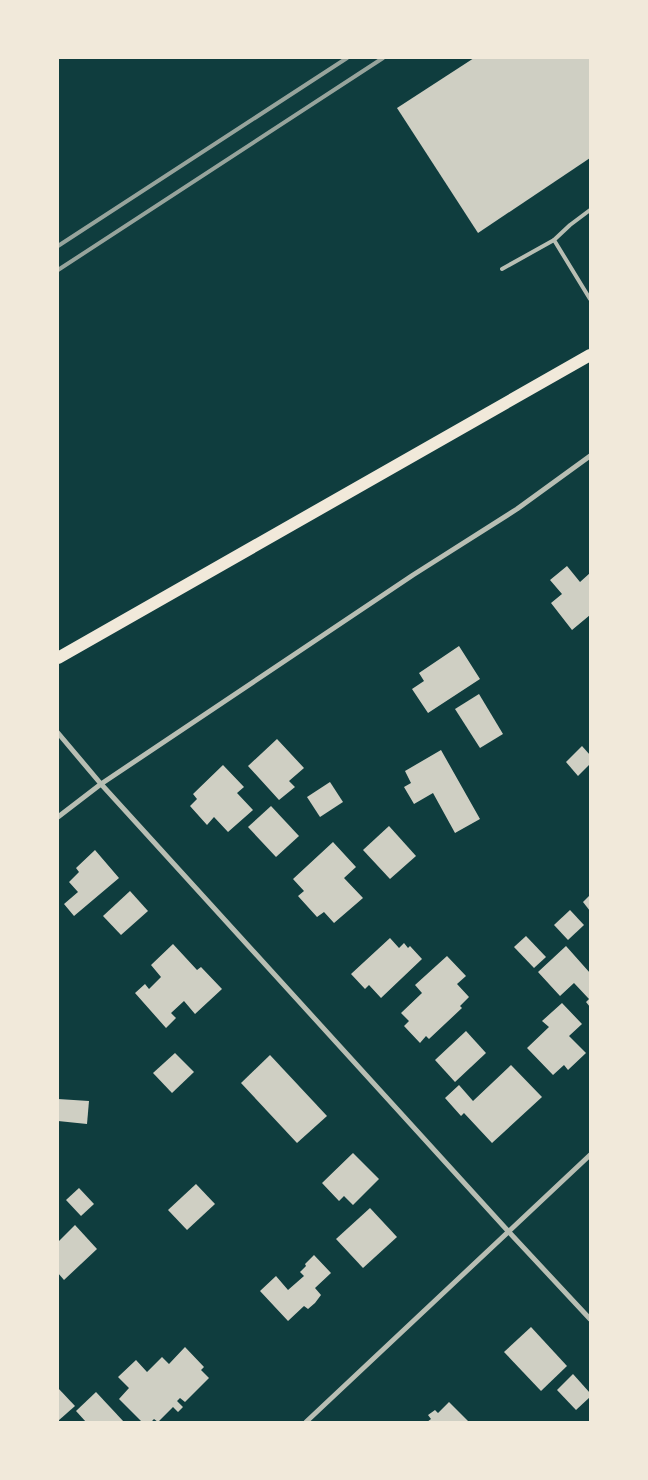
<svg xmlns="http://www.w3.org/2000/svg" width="648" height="1480" viewBox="0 0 648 1480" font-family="Commissioner,sans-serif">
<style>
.building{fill:#cfcfc3}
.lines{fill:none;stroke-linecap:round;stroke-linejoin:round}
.service{stroke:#b8beb3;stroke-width:4}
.minor{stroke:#b8beb3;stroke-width:5}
.primary{stroke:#f1e9da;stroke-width:12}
.rail{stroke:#97a49c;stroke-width:4}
</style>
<rect width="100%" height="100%" fill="#0f3d3e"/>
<g class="building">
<path d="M 474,58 L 590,58 L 590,158 L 478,233 L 397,108 Z"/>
<path d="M 567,566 L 580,582 L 590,573 L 590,615 L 572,630 L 551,603 L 562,594 L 550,580 Z"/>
<path d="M 459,646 L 480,679 L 428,713 L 412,689 L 424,681 L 419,673 Z"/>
<path d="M 479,694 L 503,734 L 480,748 L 455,709 Z"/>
<path d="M 277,739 L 304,768 L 289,781 L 295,787 L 279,800 L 248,766 Z"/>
<path d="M 582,746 L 590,755 L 590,764 L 578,776 L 566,762 Z"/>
<path d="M 441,750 L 480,819 L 455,833 L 433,793 L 414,804 L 404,787 L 411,783 L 405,771 Z"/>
<path d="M 223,765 L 244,787 L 237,793 L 253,810 L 228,832 L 214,817 L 207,825 L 190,806 L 197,799 L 193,794 Z"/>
<path d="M 330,782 L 343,802 L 320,817 L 307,797 Z"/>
<path d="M 271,806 L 299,836 L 276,857 L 248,827 Z"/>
<path d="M 389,826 L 416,856 L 390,879 L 363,850 Z"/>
<path d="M 333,842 L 356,867 L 344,878 L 363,898 L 334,923 L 324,912 L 317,917 L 298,896 L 304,891 L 293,879 Z"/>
<path d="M 95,850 L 119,878 L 74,916 L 64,904 L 78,892 L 69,882 L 79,872 L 76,868 Z"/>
<path d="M 130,891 L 148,911 L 121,935 L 103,916 Z"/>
<path d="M 590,895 L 590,911 L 583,902 Z"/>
<path d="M 570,910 L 584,925 L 568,940 L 554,925 Z"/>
<path d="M 526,936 L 546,957 L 534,968 L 514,947 Z"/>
<path d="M 390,938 L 399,948 L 404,943 L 408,948 L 410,946 L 422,959 L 381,998 L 369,985 L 365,989 L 351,974 Z"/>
<path d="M 173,944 L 197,970 L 201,967 L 222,989 L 195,1014 L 184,1001 L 171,1013 L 176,1018 L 166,1028 L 135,993 L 145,984 L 149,989 L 161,977 L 151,965 Z"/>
<path d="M 566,946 L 590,973 L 590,1007 L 586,1002 L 589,999 L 574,983 L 560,996 L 538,972 Z"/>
<path d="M 447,956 L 466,976 L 457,984 L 469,997 L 460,1006 L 462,1008 L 429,1039 L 426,1036 L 420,1043 L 404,1026 L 409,1021 L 401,1013 L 422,993 L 415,985 Z"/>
<path d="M 562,1003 L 582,1024 L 569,1036 L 586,1053 L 568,1070 L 564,1065 L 553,1075 L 527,1048 L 549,1027 L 542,1021 Z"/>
<path d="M 466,1031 L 486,1053 L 455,1082 L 435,1060 Z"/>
<path d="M 175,1053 L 194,1072 L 172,1093 L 153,1073 Z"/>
<path d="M 270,1055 L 327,1116 L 297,1143 L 241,1083 Z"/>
<path d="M 511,1065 L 542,1097 L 492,1143 L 464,1113 L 461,1116 L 445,1098 L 459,1085 L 473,1101 Z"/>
<path d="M 58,1099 L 89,1101 L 87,1124 L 58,1121 Z"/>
<path d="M 353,1153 L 379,1179 L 353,1205 L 344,1196 L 339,1201 L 322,1183 Z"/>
<path d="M 196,1184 L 215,1204 L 187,1230 L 168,1210 Z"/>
<path d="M 79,1188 L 94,1204 L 81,1216 L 66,1200 Z"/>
<path d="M 370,1208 L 397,1237 L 363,1268 L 336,1239 Z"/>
<path d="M 75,1225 L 97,1249 L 64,1280 L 58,1273 L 58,1242 Z"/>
<path d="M 314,1255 L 331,1273 L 315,1288 L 321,1295 L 315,1303 L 308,1309 L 304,1306 L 288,1321 L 260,1291 L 276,1276 L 288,1290 L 304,1276 L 300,1272 L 306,1266 L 305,1264 Z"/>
<path d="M 531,1327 L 567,1366 L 541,1391 L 504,1352 Z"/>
<path d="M 185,1347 L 204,1367 L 201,1370 L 209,1378 L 185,1402 L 180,1398 L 177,1401 L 183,1407 L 178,1412 L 173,1407 L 158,1422 L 154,1419 L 151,1422 L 142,1422 L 119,1399 L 129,1388 L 118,1377 L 136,1360 L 147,1372 L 162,1357 L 169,1364 Z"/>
<path d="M 573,1374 L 590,1393 L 590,1397 L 576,1410 L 557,1390 Z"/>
<path d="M 58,1388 L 75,1406 L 58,1421 Z"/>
<path d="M 96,1392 L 124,1422 L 86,1422 L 76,1411 Z"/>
<path d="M 449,1402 L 469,1422 L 427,1422 L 431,1419 L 428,1415 L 435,1410 L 438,1413 Z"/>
</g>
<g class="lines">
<g class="service">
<path d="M 590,210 L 570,225 L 554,240 L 590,299"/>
<path d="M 502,269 L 554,240"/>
</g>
<g class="minor">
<path d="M 58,733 L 101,784 L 508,1231 L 590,1319"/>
<path d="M 58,817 L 101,784 L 413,575 L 517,509 L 590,456"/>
<path d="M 306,1422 L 590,1155"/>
</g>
<path class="primary" d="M 58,658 L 590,355"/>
<g class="rail">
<path d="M 58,246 L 347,58"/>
<path d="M 58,270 L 383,58"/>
</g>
</g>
<rect width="648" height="1480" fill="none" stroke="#f1e9da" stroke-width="118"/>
</svg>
